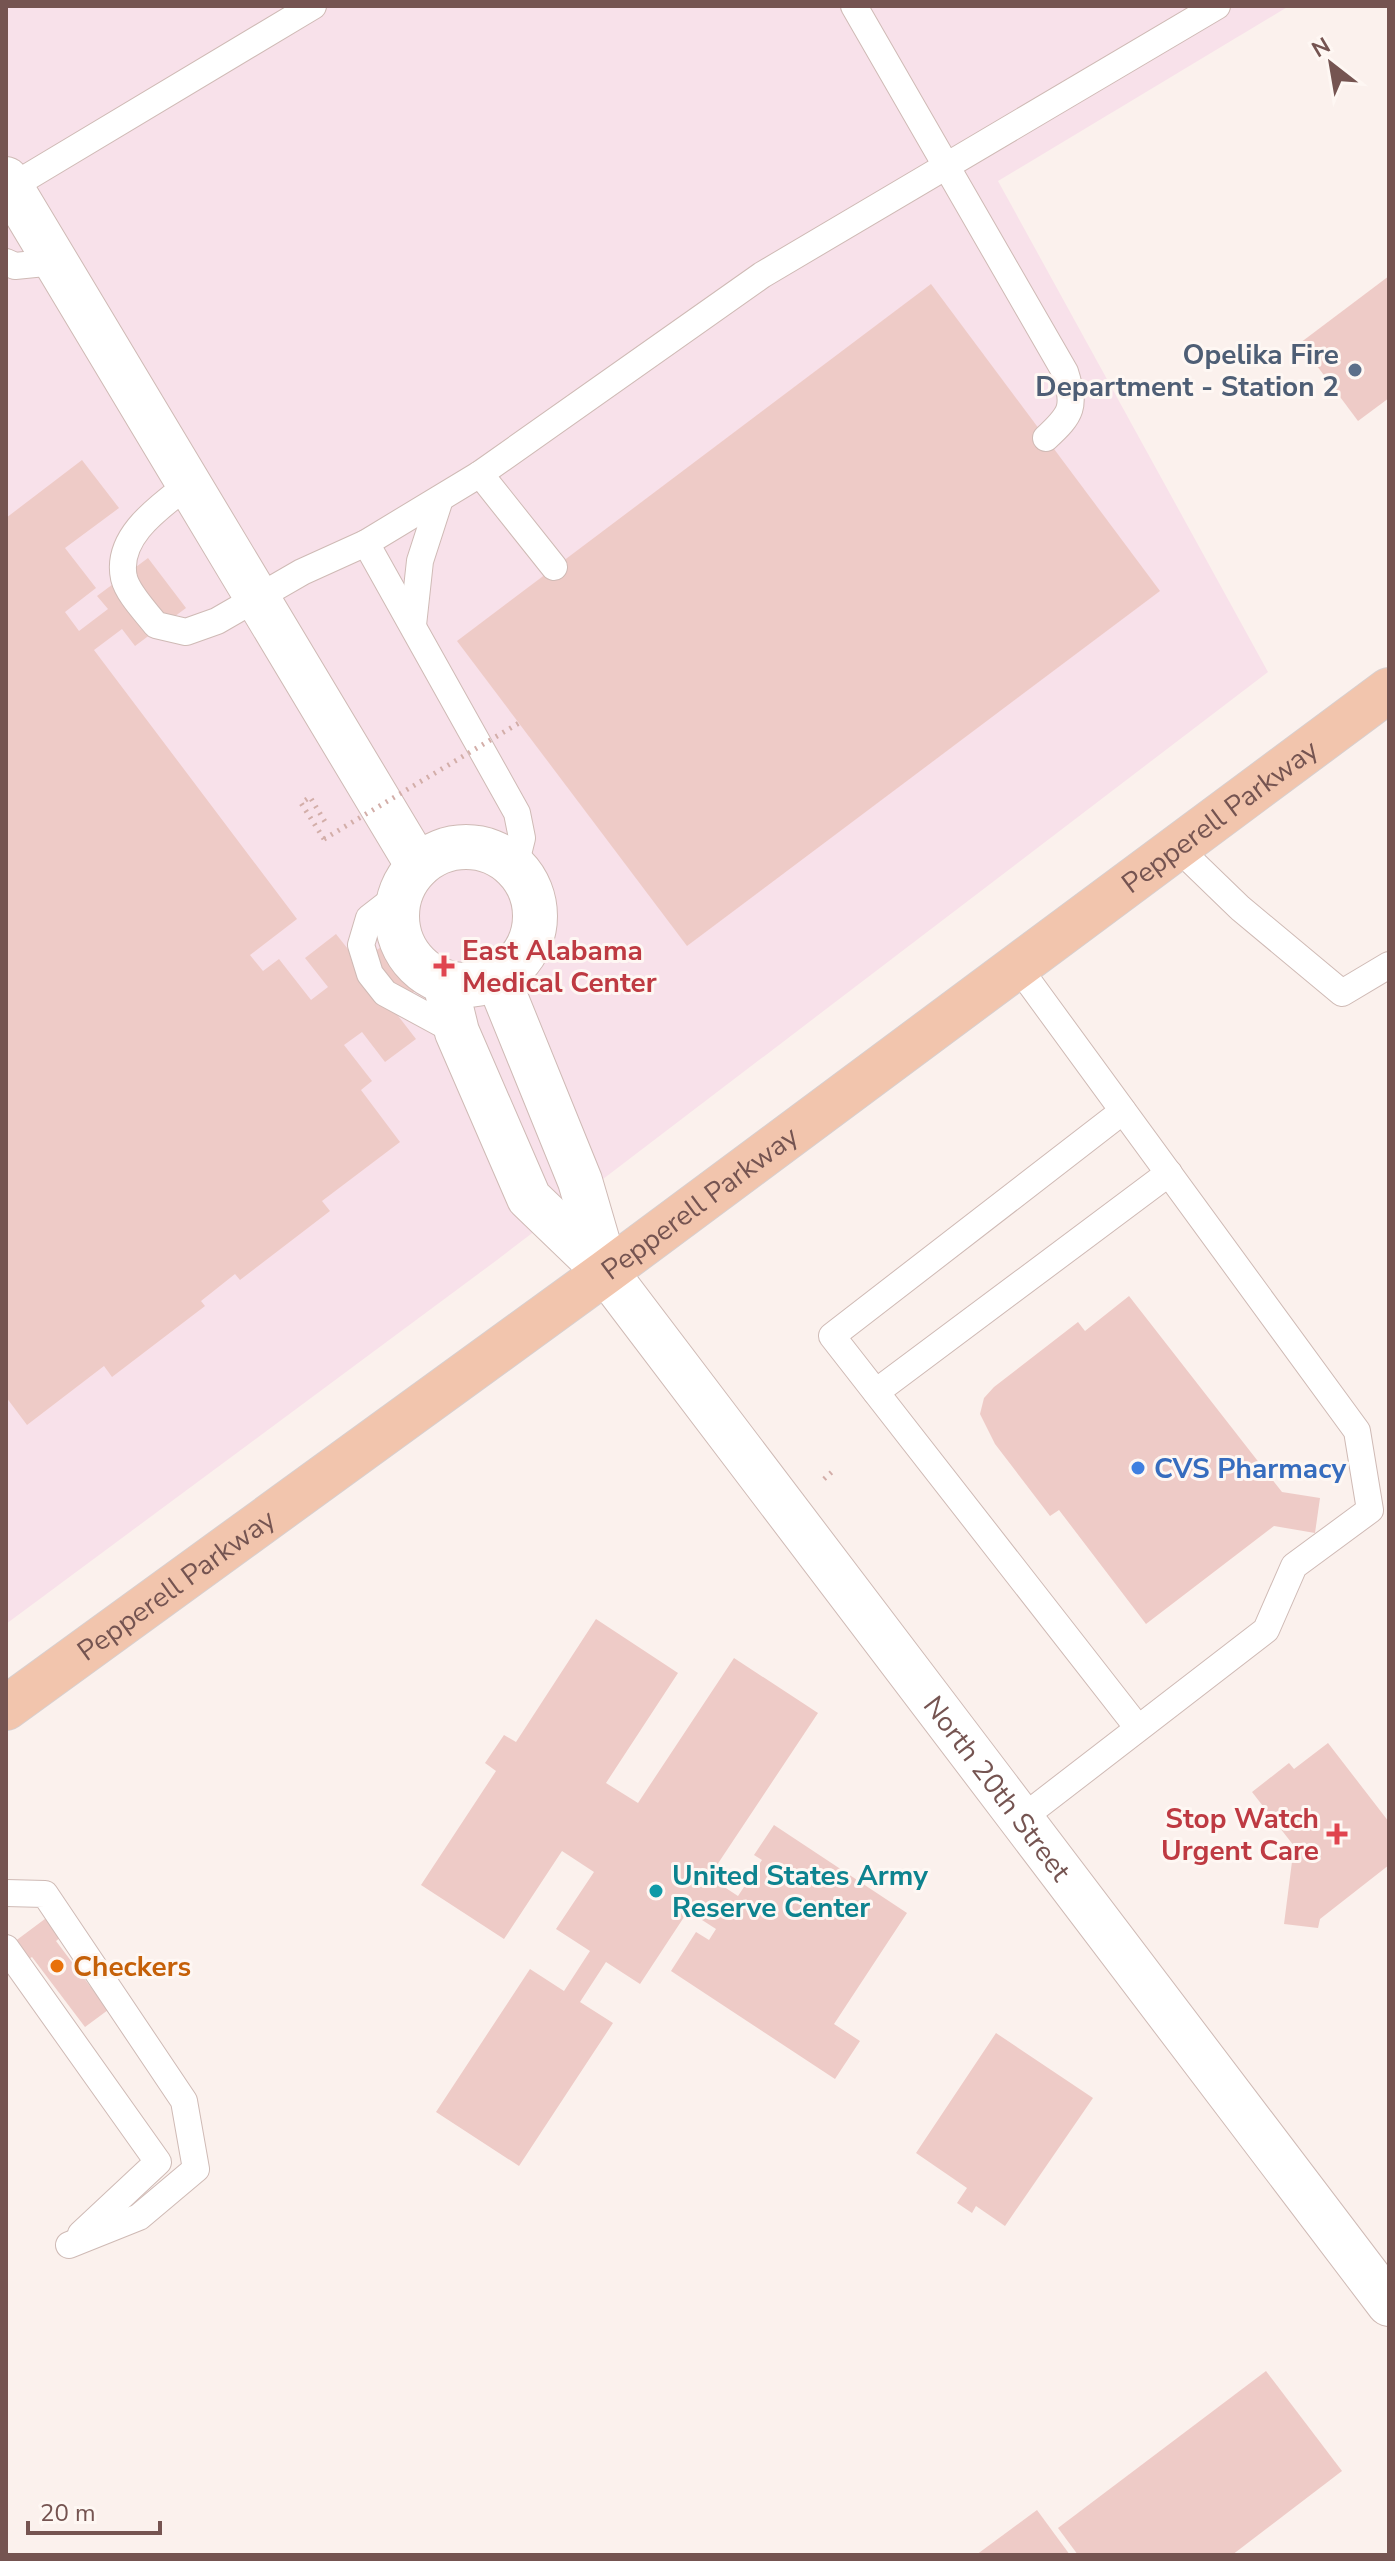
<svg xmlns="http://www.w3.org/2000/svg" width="1395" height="2561" viewBox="0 0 1395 2561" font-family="'Nunito Sans',sans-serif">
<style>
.medical{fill:#f8e1ea}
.building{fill:#eecbc7}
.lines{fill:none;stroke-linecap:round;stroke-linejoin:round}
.service-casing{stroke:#cfbab5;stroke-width:28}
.minor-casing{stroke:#cfbab5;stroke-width:46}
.primary-casing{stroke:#d8cfce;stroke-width:46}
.path{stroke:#d3aea9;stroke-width:5;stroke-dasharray:2 6;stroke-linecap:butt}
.service{stroke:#fff;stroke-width:26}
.minor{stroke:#fff;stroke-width:44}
.primary{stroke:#f2c5ad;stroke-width:44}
.path-bridge{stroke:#d3aea9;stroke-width:5;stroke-dasharray:2 6;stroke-linecap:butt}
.service-dot{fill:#5c6f8a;stroke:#fef7f3;stroke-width:3}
.health-dot{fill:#e0444e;stroke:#fef7f3;stroke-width:3}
.shop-dot{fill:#3f7fe0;stroke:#fef7f3;stroke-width:3}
.culture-dot{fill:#0f9aa8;stroke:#fef7f3;stroke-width:3}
.food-dot{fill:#e8710a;stroke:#fef7f3;stroke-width:3}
.labels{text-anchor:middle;stroke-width:6;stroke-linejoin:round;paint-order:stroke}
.service-label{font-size:28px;font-weight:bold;fill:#4e5e75;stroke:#fef7f3;text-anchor:end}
.street-label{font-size:28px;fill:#755451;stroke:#fef7f3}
.health-label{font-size:28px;font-weight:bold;fill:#be3a42;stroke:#fef7f3;text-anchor:start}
.shop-label{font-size:28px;font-weight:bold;fill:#366cbe;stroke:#fef7f3;text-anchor:start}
.culture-label{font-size:28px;font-weight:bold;fill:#0d838f;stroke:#fef7f3;text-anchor:start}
.food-label{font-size:28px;font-weight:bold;fill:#c56008;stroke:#fef7f3;text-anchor:start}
</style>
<rect width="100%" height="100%" fill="#fbf1ed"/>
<path class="medical" d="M 6,6 L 1289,6 L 998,181 L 1268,672 L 497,1260 L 6,1624 Z"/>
<g class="building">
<path d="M 1389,276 L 1389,398 L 1358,421 L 1300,343 Z"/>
<path d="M 931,284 L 1160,591 L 687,946 L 457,641 Z"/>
<path d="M 82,460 L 119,508 L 65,548 L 96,588 L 65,612 L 79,631 L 108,609 L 97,596 L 148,558 L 186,608 L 135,646 L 122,629 L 94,650 L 297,919 L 250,955 L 263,971 L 279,959 L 311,1000 L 328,987 L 305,958 L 336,934 L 359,963 L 385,944 L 418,989 L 392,1008 L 416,1039 L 385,1062 L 362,1032 L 344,1045 L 372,1081 L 361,1090 L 400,1142 L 322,1201 L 330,1211 L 240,1280 L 235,1274 L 201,1301 L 205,1306 L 112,1377 L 104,1366 L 27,1425 L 6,1397 L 6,518 Z"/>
<path d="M 1129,1296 L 1282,1492 L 1320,1498 L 1315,1533 L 1274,1526 L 1146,1624 L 1059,1510 L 1050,1516 L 995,1444 L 980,1414 L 984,1398 L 994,1387 L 1078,1322 L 1085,1331 Z"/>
<path d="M 596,1619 L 678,1673 L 606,1783 L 638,1803 L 734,1658 L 818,1713 L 709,1877 L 738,1896 L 762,1860 L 754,1855 L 774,1825 L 907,1913 L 834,2024 L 860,2041 L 835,2079 L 671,1971 L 696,1932 L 709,1940 L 716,1929 L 688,1911 L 640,1984 L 606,1962 L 580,2002 L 613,2023 L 519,2166 L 436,2112 L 530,1969 L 564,1991 L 590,1951 L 556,1929 L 594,1872 L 562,1851 L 504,1939 L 421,1885 L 496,1771 L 485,1763 L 504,1735 L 516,1742 Z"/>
<path d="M 1328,1743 L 1389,1822 L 1389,1865 L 1320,1919 L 1318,1928 L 1284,1924 L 1294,1846 L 1252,1792 L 1289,1763 L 1294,1769 Z"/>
<path d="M 65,1904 L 79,1923 L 56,1941 L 108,2010 L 85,2027 L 32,1957 L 6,1974 L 6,1948 Z"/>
<path d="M 996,2033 L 1093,2098 L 1005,2226 L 976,2206 L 972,2213 L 957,2203 L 967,2188 L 916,2153 Z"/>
<path d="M 1266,2371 L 1342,2471 L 1232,2555 L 1078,2555 L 1058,2528 Z"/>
<path d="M 1037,2510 L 1070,2555 L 976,2555 Z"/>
</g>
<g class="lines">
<g class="service-casing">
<g id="service">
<path d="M 854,6 L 1065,372 C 1076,407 1072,414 1046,438"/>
<path d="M 11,187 L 313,6"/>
<path d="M 6,262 L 15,266 L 55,262"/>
<path d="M 480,474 L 554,567"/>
<path d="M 189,484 C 161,506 115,536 124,578 C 128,594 146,612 156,625 L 186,632 L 217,621 L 302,572 L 366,543 L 480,474 L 762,275 L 1217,6"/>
<path d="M 366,543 L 517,813 L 522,838 L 515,866"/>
<path d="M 413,625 L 420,561 L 440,499"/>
<path d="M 1178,848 L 1240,908 L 1342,993 L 1389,965"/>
<path d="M 400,894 L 369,918 L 361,945 L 370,974 L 385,993 L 457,1032"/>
<path d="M 1018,967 L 1357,1431 L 1370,1510 L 1294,1566 L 1266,1630 L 1021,1819"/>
<path d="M 1123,1111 L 832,1336 L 1138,1728"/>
<path d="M 876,1392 L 1169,1173"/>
<path d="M 6,1893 L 45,1894 L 184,2101 L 196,2169 L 139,2217 L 69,2245"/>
<path d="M 6,1948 L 158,2162 L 81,2234"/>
</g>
</g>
<g class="minor-casing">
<g id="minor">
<path d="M 6,179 L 418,866"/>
<circle cx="466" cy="916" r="69"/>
<path d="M 498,979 L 580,1181 L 606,1270"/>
<path id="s1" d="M 445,983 L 457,1032 L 529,1198 L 606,1272 L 1389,2304"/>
</g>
</g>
<g class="primary-casing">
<g id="primary">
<path id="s2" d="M 6,1708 L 606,1272 L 1389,690"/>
</g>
</g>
<g class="path">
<path d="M 324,839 L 301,803 L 310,797 L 327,825"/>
<path d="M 824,1479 L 833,1471"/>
</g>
<use href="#service" class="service"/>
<use href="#minor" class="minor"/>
<use href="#primary" class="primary"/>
<path class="path-bridge" d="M 324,839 L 519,723"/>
</g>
<circle class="service-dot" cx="1355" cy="370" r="8"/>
<g class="health-dot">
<path d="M440 954h8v8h8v8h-8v8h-8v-8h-8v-8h8z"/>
<path d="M1333 1822h8v8h8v8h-8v8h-8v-8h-8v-8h8z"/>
</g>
<circle class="shop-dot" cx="1138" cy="1468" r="8"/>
<circle class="culture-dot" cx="656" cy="1891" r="8"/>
<circle class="food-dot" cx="57" cy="1966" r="8"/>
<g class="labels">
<g class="service-label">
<text x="1339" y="364">Opelika Fire<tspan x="1339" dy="32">Department - Station 2</tspan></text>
</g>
<g class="street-label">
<text dy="10" stroke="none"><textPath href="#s2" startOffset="1506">Pepperell Parkway</textPath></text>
<text dy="10" stroke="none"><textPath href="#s2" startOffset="858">Pepperell Parkway</textPath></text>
<text dy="10" stroke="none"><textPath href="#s2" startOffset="210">Pepperell Parkway</textPath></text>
<text dy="10" stroke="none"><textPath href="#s1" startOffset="986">North 20th Street</textPath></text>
</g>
<g class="health-label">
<text x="462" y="960">East Alabama<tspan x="462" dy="32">Medical Center</tspan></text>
<text x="1319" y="1828" text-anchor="end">Stop Watch<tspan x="1319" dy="32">Urgent Care</tspan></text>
</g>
<g class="shop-label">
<text x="1154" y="1478">CVS Pharmacy</text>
</g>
<g class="culture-label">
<text x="672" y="1885">United States Army<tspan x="672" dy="32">Reserve Center</tspan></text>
</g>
<g class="food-label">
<text x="73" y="1976">Checkers</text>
</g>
</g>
<rect width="1395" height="2561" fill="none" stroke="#755451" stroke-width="16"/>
<g transform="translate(1331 64) rotate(329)" stroke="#fef7f3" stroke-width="6" paint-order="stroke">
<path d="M0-6L14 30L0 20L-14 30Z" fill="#755451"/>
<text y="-12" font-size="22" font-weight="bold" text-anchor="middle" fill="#755451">N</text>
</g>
<path d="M28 2521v12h132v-12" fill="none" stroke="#755451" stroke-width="4"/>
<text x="40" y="2521" font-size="24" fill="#755451" stroke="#fef7f3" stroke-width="6" paint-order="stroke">20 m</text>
</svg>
